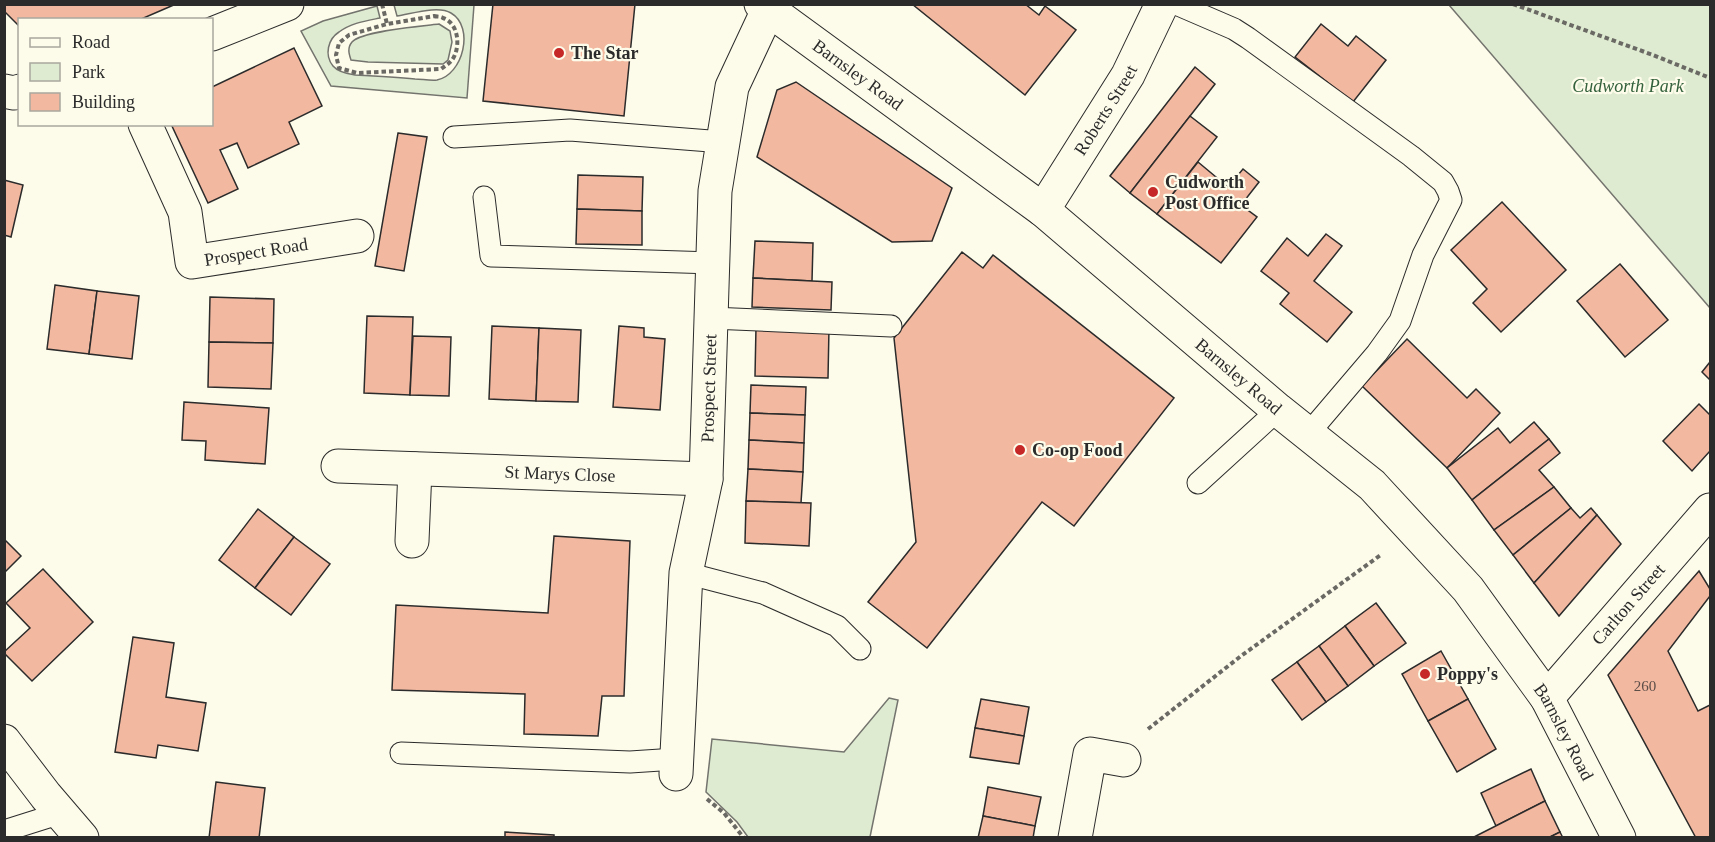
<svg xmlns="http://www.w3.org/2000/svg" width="1715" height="842" viewBox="0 0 1715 842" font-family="Georgia,serif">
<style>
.green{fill:#deebd1;stroke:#74746e;stroke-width:1.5}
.building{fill:#f2b8a0;stroke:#2b2b2b;stroke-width:1.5}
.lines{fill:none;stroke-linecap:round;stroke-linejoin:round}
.lane-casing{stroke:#2b2b2b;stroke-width:23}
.street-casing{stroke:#2b2b2b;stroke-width:35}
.secondary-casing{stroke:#2b2b2b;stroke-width:35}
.path{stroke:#6a6964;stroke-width:4;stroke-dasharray:4.5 3;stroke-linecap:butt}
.lane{stroke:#fdfbea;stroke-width:21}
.street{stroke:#fdfbea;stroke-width:33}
.secondary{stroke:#fdfbea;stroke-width:33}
.poi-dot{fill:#c62828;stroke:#fdfbea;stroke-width:2}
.labels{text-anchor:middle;stroke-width:4.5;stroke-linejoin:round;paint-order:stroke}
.number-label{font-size:15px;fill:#5d4e48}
.poi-label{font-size:18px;font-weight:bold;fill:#2b2b2b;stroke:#fdfbea;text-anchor:start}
.street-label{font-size:18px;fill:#2b2b2b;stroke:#fdfbea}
.park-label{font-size:18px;font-style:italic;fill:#34623c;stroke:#fdfbea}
</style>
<rect width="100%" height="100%" fill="#fdfbea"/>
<g class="green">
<path d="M 394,5 L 474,5 L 467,98 L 331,86 L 301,31 L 323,21 L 377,6 L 380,18 C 365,21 351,23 339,32 C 328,39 324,55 333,66 C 338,72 348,74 355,75 C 375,76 395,77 415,79 C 421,79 431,81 437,80 C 463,75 475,27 451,13 C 438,5 411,14 397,16 Z"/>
<path d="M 1449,5 L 1710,5 L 1710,308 Z"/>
<path d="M 439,24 L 450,31 L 452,42 L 448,60 L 443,64 L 368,62 L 351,60 C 349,54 347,48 352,42 C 361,31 422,26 439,24 Z"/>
<path d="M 889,698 L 898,700 L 870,837 L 748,837 L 737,822 L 706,792 L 712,739 L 844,752 Z"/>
</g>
<g class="building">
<path d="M 4,4 L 176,4 L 139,20 L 20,20 L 20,27 L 4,11 Z"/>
<path d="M 493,4 L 635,4 L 624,116 L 483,101 Z"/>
<path d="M 912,4 L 1025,4 L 1039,15 L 1045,6 L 1076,30 L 1025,95 Z"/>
<path d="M 1321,24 L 1348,46 L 1356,36 L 1386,60 L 1353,102 L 1295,57 Z"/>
<path d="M 294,48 L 322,106 L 289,122 L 299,144 L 248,168 L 237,143 L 220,150 L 238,189 L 208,203 L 171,124 L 212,124 L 212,87 Z"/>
<path d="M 1195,67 L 1215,84 L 1130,193 L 1110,176 Z"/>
<path d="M 796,82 L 952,188 L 932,241 L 892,242 L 757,157 L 777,90 Z"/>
<path d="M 1190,116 L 1217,137 L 1157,214 L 1130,193 Z"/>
<path d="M 398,133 L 427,137 L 404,271 L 375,266 Z"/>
<path d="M 1198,162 L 1228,187 L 1243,169 L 1259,182 L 1241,205 L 1257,217 L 1221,263 L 1157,214 Z"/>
<path d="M 578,175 L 643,177 L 642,211 L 577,209 Z"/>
<path d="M 4,180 L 23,185 L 11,237 L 4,235 Z"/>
<path d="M 1502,202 L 1566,270 L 1501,332 L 1473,303 L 1487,289 L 1451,250 Z"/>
<path d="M 577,209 L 642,211 L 642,245 L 576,244 Z"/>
<path d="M 1326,234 L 1342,246 L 1314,281 L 1352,312 L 1327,342 L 1280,304 L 1289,293 L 1261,271 L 1287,238 L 1308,256 Z"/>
<path d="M 755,241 L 813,243 L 812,281 L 753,278 Z"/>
<path d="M 962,252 L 983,268 L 993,255 L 1174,398 L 1074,526 L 1042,502 L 927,648 L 868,602 L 916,542 L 894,338 Z"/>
<path d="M 1620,264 L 1668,320 L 1625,357 L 1577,301 Z"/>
<path d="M 753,278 L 832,282 L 831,310 L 752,307 Z"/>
<path d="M 55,285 L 97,291 L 89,354 L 47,349 Z"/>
<path d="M 97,291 L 139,296 L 132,359 L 89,354 Z"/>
<path d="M 210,297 L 274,299 L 273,343 L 209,342 Z"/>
<path d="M 367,316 L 413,317 L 410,395 L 364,393 Z"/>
<path d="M 492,326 L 539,328 L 536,401 L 489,399 Z"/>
<path d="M 619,326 L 644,328 L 644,337 L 665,339 L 660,410 L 613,407 Z"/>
<path d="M 756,327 L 829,328 L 828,378 L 755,376 Z"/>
<path d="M 539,328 L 581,330 L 578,402 L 536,401 Z"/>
<path d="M 413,336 L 451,337 L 449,396 L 410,395 Z"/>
<path d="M 1407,339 L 1467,398 L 1476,389 L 1500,413 L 1447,468 L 1362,386 Z"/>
<path d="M 209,342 L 273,343 L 271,389 L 208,387 Z"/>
<path d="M 1710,362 L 1710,380 L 1702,372 Z"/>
<path d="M 751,385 L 806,387 L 805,415 L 750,413 Z"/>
<path d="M 184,402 L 269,408 L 265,464 L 205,460 L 206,441 L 182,440 Z"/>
<path d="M 1699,404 L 1710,415 L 1710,451 L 1692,471 L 1663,441 Z"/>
<path d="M 750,413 L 805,415 L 804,443 L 749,440 Z"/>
<path d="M 1534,422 L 1549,439 L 1472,500 L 1447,468 L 1498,428 L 1510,443 Z"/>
<path d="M 1549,439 L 1560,453 L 1539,470 L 1554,487 L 1494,530 L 1472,500 Z"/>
<path d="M 749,440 L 804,443 L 803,472 L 748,469 Z"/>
<path d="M 748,469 L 803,472 L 801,503 L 746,501 Z"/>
<path d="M 1554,487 L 1571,508 L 1513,555 L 1494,530 Z"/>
<path d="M 746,501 L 811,503 L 809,546 L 745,543 Z"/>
<path d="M 1571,508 L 1580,518 L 1591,508 L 1597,515 L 1534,583 L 1513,555 Z"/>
<path d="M 258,509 L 294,537 L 255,588 L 219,560 Z"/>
<path d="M 1597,515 L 1621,544 L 1559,616 L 1534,583 Z"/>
<path d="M 554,536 L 630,541 L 624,696 L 602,696 L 598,736 L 524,734 L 525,694 L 392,690 L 396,605 L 548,613 Z"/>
<path d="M 294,537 L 330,564 L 291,615 L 255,588 Z"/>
<path d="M 4,539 L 21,556 L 4,573 Z"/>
<path d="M 43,569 L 93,622 L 32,681 L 4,653 L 4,652 L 30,628 L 6,603 Z"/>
<path d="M 1699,571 L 1710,589 L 1710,596 L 1668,651 L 1698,711 L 1710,705 L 1710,838 L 1696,838 L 1608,675 Z"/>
<path d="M 1376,603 L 1406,643 L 1374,666 L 1345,626 Z"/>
<path d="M 1345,626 L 1374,666 L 1348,686 L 1319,646 Z"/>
<path d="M 133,637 L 174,643 L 166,697 L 206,703 L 198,751 L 158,745 L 156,758 L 115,752 Z"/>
<path d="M 1319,646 L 1348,686 L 1326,702 L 1297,662 Z"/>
<path d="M 1441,651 L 1468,699 L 1428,721 L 1402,674 Z"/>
<path d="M 1297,662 L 1326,702 L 1302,720 L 1272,680 Z"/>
<path d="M 981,699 L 1029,707 L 1024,736 L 975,728 Z"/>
<path d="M 1468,699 L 1496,749 L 1457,772 L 1428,721 Z"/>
<path d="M 975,728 L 1024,736 L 1019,764 L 970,757 Z"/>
<path d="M 1531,769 L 1545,801 L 1496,826 L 1481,793 Z"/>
<path d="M 216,782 L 265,788 L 259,838 L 209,838 Z"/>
<path d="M 988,787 L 1041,797 L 1035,826 L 983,816 Z"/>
<path d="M 1545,801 L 1560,832 L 1548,838 L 1472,838 Z"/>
<path d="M 983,816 L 1035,826 L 1033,838 L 978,838 Z"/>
<path d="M 505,832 L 554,835 L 554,838 L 505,838 Z"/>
<path d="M 1560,832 L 1563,838 L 1548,838 Z"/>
</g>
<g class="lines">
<g class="lane-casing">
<g id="lane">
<path d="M 1176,4 L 1234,29 L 1248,38 L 1411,156 L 1443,182 L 1448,191 L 1451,200 L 1423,255 L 1400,321 L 1377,353 L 1308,434"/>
<path d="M 454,137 L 570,130 L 723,142"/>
<path d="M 484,197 L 491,256 L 713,263"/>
<path d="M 711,318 L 891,326"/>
<path d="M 1198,483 L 1278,410"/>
<path d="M 686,573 L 763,593 L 837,626 L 860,649"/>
<path d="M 401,753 L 630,762 L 676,759"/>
<path d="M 4,831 L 61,813"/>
</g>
</g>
<g class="street-casing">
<g id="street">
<path id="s1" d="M 145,124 L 185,212 L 192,262 L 357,236"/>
<path id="s2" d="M 1043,210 L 1128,75 L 1162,4"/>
<path id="s3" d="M 338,466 L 706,479"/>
<path d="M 412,541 L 415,469"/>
<path id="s4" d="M 1547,698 L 1710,510"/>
<path d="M 4,741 L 46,796 L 82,838"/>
<path id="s5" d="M 676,774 L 686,573 L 706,479 L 715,191 L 732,87 L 768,10"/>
<path d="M 1075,838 L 1090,754 L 1124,760"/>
</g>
</g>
<g class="secondary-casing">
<g id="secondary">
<path id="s6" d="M 761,4 L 1043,210 L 1278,410 L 1372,485 L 1468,589 L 1547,698 L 1619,838"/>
<path d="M 212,34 L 287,4"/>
<path d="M 4,91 L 14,93 L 20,91"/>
</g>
</g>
<g class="path">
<path d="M 382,4 L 387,24"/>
<path d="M 1513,4 L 1653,55 L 1710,78"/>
<path d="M 434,16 C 437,17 440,16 443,18 C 459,23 461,48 452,60 C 449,64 445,66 441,69 L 357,73 L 339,68 L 336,55 L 339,43 L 349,35 L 387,24 Z"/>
<path d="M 1148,729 L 1241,656 L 1382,554"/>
<path d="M 707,799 L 724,813 L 744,838"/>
</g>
<use href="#lane" class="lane"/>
<use href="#street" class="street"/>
<use href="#secondary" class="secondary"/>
</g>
<g class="poi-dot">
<circle cx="559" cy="53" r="6"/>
<circle cx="1153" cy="192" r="6"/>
<circle cx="1020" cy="450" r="6"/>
<circle cx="1425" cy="674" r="6"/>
</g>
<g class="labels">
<g class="number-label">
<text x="1645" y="691">260</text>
</g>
<g class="poi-label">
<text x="571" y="59">The Star</text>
<text x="1165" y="188">Cudworth<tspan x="1165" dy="21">Post Office</tspan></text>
<text x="1032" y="456">Co-op Food</text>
<text x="1437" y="680">Poppy's</text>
</g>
<g class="street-label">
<text dy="6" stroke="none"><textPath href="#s6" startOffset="120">Barnsley Road</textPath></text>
<text dy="6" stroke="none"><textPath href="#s2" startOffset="118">Roberts Street</textPath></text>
<text dy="6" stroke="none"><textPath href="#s1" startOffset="212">Prospect Road</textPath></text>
<text dy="6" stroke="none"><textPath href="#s6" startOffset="606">Barnsley Road</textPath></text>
<text dy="6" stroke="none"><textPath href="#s5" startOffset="388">Prospect Street</textPath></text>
<text dy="6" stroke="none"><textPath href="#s3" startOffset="222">St Marys Close</textPath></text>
<text dy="6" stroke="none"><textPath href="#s4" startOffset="124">Carlton Street</textPath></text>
<text dy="6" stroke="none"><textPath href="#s6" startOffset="1092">Barnsley Road</textPath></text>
</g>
<g class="park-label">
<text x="1628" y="92">Cudworth Park</text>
</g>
</g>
<rect width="1715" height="842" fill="none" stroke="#2b2b2b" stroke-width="12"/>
<rect x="18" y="18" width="195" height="108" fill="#fdfbea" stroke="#a9a89e" stroke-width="1.5"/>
<rect x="30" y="38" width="30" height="9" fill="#fdfbea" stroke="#a9a89e" stroke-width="1.5"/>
<text x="72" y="48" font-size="18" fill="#2b2b2b">Road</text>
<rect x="30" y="63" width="30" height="18" fill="#deebd1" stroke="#a9a89e" stroke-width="1.5"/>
<text x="72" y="78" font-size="18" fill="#2b2b2b">Park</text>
<rect x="30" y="93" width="30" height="18" fill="#f2b8a0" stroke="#a9a89e" stroke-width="1.5"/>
<text x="72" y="108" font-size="18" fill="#2b2b2b">Building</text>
</svg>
